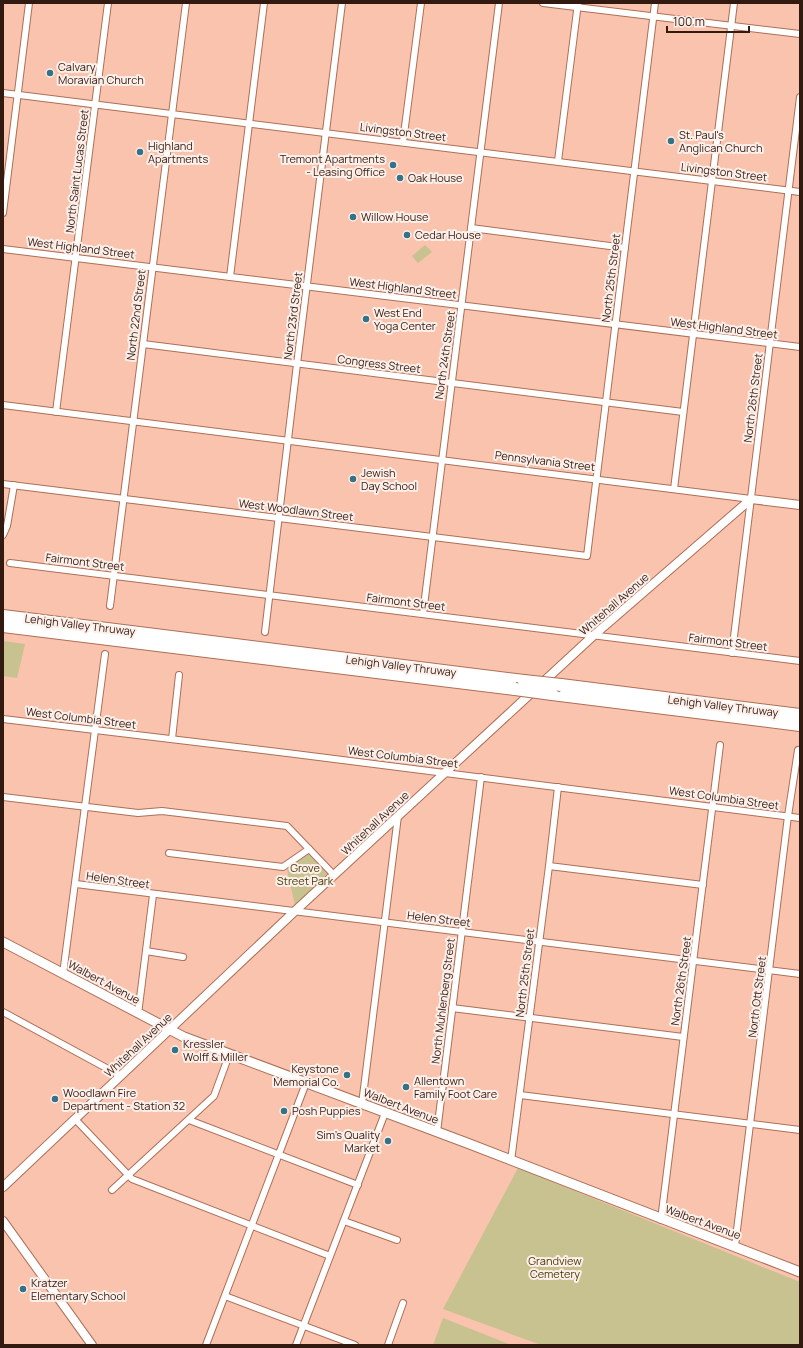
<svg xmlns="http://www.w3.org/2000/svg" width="803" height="1348" viewBox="0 0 803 1348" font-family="Manrope,sans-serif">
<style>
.green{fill:#c7c28f}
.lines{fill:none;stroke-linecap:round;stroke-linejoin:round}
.minor-casing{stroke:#ad6f56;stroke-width:8}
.tertiary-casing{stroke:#ad6f56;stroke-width:10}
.secondary-casing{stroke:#ad6f56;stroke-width:11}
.motorway-casing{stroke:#ad6f56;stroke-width:14}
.minor{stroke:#fff;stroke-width:6}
.tertiary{stroke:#fff;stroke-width:8}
.secondary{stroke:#fff;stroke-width:9}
.motorway{stroke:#fff;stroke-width:12}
.motorway-bridge-casing{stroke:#ad6f56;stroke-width:14;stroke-linecap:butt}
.motorway-bridge{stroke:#fff;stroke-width:12}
.poi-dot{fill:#337287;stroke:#fdefe9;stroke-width:1.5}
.labels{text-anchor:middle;stroke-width:4;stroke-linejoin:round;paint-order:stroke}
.poi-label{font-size:11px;fill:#331a10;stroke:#fdefe9;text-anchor:start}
.street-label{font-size:11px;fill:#331a10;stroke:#fdefe9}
.park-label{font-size:11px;fill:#433d04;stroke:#fdefe9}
</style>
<rect width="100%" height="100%" fill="#fac3ad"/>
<g class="green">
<path d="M 425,245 L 432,252 L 418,263 L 412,256 Z"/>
<path d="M 3,641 L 25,644 L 17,678 L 3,676 Z"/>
<path d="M 307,853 L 327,874 L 295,905 L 287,870 Z"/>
<path d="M 518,1168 L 800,1282 L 800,1345 L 541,1345 L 443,1309 Z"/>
<path d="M 443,1318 L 511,1345 L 433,1345 Z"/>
</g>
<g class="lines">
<g class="minor-casing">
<g id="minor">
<path d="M 543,3 L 800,34"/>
<path d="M 3,93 L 800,192"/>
<path d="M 403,142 L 421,3"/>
<path d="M 558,161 L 578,3"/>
<path d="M 3,213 L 29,3"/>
<path d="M 471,228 L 625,248"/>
<path d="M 3,249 L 800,347"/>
<path d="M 230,277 L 264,3"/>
<path d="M 143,344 L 683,412"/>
<path d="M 3,405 L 751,499"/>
<path d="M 56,412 L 108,3"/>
<path d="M 3,484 L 587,556 L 655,3"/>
<path d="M 674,489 L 734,3"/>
<path d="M 3,535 L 7,526 L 14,485"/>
<path d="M 10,563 L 800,661"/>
<path d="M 110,606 L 186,3"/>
<path d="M 423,614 L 499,3"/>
<path d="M 265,632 L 297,364 L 342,3"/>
<path d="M 732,653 L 800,97"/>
<path d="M 3,719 L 295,754 L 800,818"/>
<path d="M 172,739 L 179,675"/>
<path d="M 3,797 L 138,813 L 162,811 L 287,826 L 334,875"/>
<path d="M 169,853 L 283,867 L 309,849"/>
<path d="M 549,866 L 703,885"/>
<path d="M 76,884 L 800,974"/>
<path d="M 146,951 L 183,957"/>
<path d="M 63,974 L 105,654"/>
<path d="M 452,1008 L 683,1037"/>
<path d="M 3,1012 L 121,1076"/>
<path d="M 138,1014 L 153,895"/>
<path d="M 520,1095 L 800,1130"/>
<path d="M 362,1104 L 398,816"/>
<path d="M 75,1119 L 132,1179 L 330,1256"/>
<path d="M 189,1120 L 358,1185"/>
<path d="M 437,1132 L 481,777"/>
<path d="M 511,1161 L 549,866 L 558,787"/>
<path d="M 112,1190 L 214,1096 L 229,1055"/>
<path d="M 661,1220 L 720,745"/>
<path d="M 344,1221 L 397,1240"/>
<path d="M 735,1246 L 788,816 L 798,750"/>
<path d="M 225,1296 L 355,1345"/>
<path d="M 206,1345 L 306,1083"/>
<path d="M 296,1345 L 385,1113"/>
<path d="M 388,1345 L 403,1303"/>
</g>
</g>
<g class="tertiary-casing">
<g id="tertiary">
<path d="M 3,1187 L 295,911 L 515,708 L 593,636 L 751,499 L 800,505"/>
<path d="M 3,1221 L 92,1345"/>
</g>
</g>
<g class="secondary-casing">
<path id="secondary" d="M 3,942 L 184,1037 L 467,1143 L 800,1272"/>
</g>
<g class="motorway-casing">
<g id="motorway">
<path d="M 3,616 L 524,681"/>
<path d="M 3,626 L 515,689"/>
<path d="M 561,685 L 800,715"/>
<path d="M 552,694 L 800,725"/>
</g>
</g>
<use href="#minor" class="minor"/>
<use href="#tertiary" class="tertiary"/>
<use href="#secondary" class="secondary"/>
<use href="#motorway" class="motorway"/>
<g class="motorway-bridge-casing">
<g id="motorway-bridge">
<path d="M 524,681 L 561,685"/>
<path d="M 515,689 L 552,694"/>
</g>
</g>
<use href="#motorway-bridge" class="motorway-bridge"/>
</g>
<g class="poi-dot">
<circle cx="50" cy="73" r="4"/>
<circle cx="671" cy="141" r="4"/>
<circle cx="140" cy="152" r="4"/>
<circle cx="393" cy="165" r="4"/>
<circle cx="400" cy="178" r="4"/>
<circle cx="353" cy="217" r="4"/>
<circle cx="407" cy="235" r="4"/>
<circle cx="366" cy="319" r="4"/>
<circle cx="353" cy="479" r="4"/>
<circle cx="175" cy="1050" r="4"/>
<circle cx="347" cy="1075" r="4"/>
<circle cx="406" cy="1087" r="4"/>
<circle cx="55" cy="1099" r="4"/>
<circle cx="284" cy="1111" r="4"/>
<circle cx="388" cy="1141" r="4"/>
<circle cx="23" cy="1289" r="4"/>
</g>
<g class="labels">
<g class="poi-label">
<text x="58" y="71">Calvary<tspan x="58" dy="13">Moravian Church</tspan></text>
<text x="679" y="139">St. Paul's<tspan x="679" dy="13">Anglican Church</tspan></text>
<text x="148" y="150">Highland<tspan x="148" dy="13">Apartments</tspan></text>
<text x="385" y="163" text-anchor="end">Tremont Apartments<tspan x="385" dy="13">- Leasing Office</tspan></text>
<text x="408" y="182">Oak House</text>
<text x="361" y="221">Willow House</text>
<text x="415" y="239">Cedar House</text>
<text x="374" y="317">West End<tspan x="374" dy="13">Yoga Center</tspan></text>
<text x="361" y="477">Jewish<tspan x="361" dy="13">Day School</tspan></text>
<text x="183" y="1048">Kressler<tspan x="183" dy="13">Wolff &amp; Miller</tspan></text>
<text x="339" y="1073" text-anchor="end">Keystone<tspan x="339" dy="13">Memorial Co.</tspan></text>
<text x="414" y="1085">Allentown<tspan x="414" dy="13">Family Foot Care</tspan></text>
<text x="63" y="1097">Woodlawn Fire<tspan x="63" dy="13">Department - Station 32</tspan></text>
<text x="292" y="1115">Posh Puppies</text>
<text x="380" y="1139" text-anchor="end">Sim's Quality<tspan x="380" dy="13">Market</tspan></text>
<text x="31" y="1287">Kratzer<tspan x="31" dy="13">Elementary School</tspan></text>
</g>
<g class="street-label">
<text transform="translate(403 132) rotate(7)" y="4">Livingston Street</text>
<text transform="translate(77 171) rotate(-83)" y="4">North Saint Lucas Street</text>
<text transform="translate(724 172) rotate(7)" y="4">Livingston Street</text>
<text transform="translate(81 248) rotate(7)" y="4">West Highland Street</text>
<text transform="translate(611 278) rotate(-83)" y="4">North 25th Street</text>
<text transform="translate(403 288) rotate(7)" y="4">West Highland Street</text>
<text transform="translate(136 315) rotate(-83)" y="4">North 22nd Street</text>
<text transform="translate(293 316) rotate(-83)" y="4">North 23rd Street</text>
<text transform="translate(724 328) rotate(7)" y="4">West Highland Street</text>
<text transform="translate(445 355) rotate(-82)" y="4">North 24th Street</text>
<text transform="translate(379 364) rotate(7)" y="4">Congress Street</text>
<text transform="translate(753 398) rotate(-83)" y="4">North 26th Street</text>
<text transform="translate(545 461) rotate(7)" y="4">Pennsylvania Street</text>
<text transform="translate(296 510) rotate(7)" y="4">West Woodlawn Street</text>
<text transform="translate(85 562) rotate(7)" y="4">Fairmont Street</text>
<text transform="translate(406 602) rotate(7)" y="4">Fairmont Street</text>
<text transform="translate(614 604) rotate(-41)" y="4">Whitehall Avenue</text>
<text transform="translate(80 625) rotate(7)" y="4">Lehigh Valley Thruway</text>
<text transform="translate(728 642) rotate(7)" y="4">Fairmont Street</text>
<text transform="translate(401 666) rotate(7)" y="4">Lehigh Valley Thruway</text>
<text transform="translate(723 706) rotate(7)" y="4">Lehigh Valley Thruway</text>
<text transform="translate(81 718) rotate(7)" y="4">West Columbia Street</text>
<text transform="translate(403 757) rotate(7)" y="4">West Columbia Street</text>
<text transform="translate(724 798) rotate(8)" y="4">West Columbia Street</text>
<text transform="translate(375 823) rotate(-43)" y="4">Whitehall Avenue</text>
<text transform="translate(118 880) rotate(8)" y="4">Helen Street</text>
<text transform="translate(439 919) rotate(7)" y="4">Helen Street</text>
<text transform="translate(525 973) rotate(-83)" y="4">North 25th Street</text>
<text transform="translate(681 981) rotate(-82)" y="4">North 26th Street</text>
<text transform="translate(104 982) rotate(28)" y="4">Walbert Avenue</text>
<text transform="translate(757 997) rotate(-83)" y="4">North Ott Street</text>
<text transform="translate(443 1001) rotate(-83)" y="4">North Muhlenberg Street</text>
<text transform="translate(138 1045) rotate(-43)" y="4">Whitehall Avenue</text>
<text transform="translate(401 1106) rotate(21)" y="4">Walbert Avenue</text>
<text transform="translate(703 1222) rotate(20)" y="4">Walbert Avenue</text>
</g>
<g class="park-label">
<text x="305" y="872">Grove<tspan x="305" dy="13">Street Park</tspan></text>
<text x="555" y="1265">Grandview<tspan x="555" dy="13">Cemetery</tspan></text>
</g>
</g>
<rect width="803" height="1348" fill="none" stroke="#331a10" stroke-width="8"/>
<path d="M667 26v6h82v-6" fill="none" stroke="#331a10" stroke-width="2"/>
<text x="673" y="26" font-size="12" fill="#331a10" stroke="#fdefe9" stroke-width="3" paint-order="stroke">100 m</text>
</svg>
